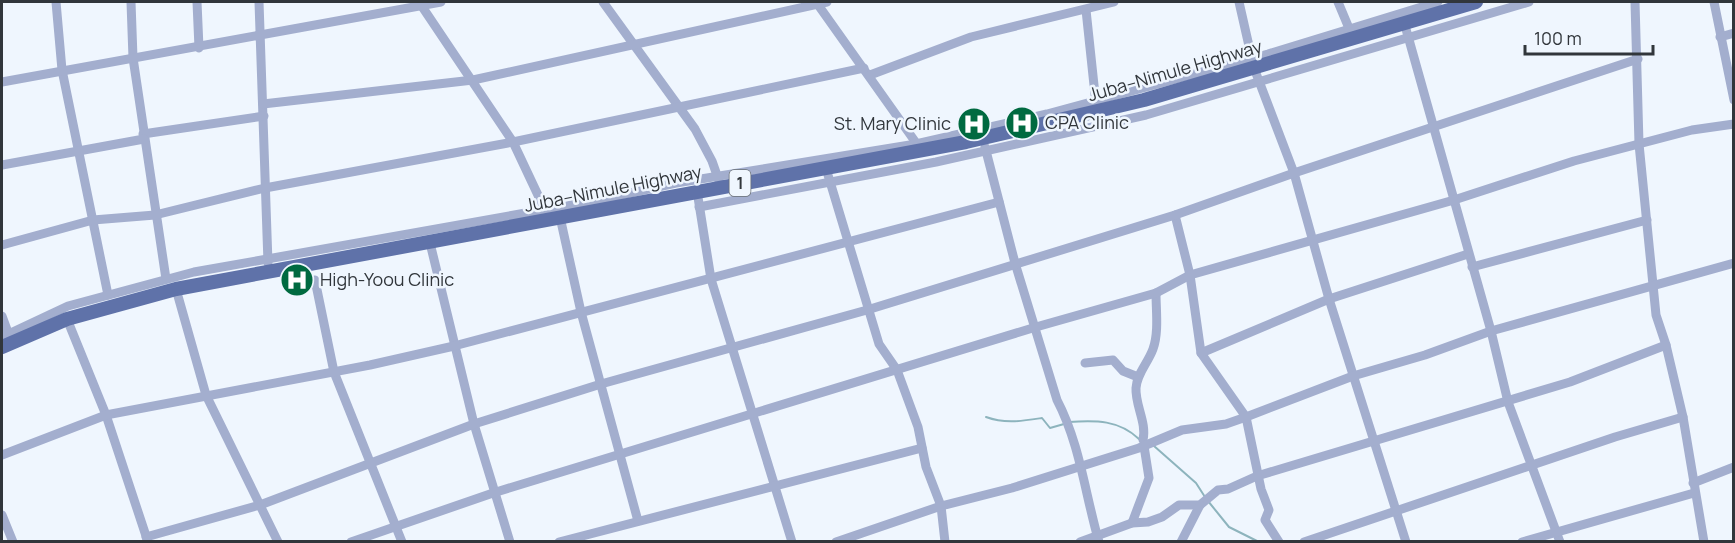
<svg xmlns="http://www.w3.org/2000/svg" width="1735" height="543" viewBox="0 0 1735 543" font-family="Manrope,sans-serif">
<style>
.lines{fill:none;stroke-linecap:round;stroke-linejoin:round}
.stream{stroke:#8db4bd;stroke-width:2}
.minor{stroke:#a3aece;stroke-width:9}
.primary{stroke:#5f72a9;stroke-width:14}
.labels{text-anchor:middle;stroke-width:5;stroke-linejoin:round;paint-order:stroke}
.shield{fill:#eff6fe;stroke:#6a7076;stroke-width:1.5}
.shield-label{font-size:16px;font-weight:bold;fill:#31363b}
.street-label{font-size:18px;fill:#31363b;stroke:#eff6fe}
.poi-label{font-size:18px;fill:#31363b;stroke:#eff6fe;text-anchor:start}
</style>
<rect width="100%" height="100%" fill="#eff6fe"/>
<g class="lines">
<g class="stream">
<path d="M 986,417 C 1005,424 1022,421 1042,418 L 1050,428 L 1064,424"/>
<path d="M 1069,422 C 1096,420 1119,420 1139,439"/>
<path d="M 1154,446 L 1196,483 L 1205,497"/>
<path d="M 1208,501 L 1229,527 L 1259,542"/>
</g>
<g class="minor">
<path d="M 56,2 L 62,70 L 108,295"/>
<path d="M 131,2 L 133,58 L 166,279"/>
<path d="M 197,2 L 199,48"/>
<path d="M 259,2 L 268,263"/>
<path d="M 419,2 L 513,142 L 545,210"/>
<path d="M 603,2 L 695,129 L 712,161 L 719,181"/>
<path d="M 816,2 L 919,147"/>
<path d="M 1239,2 L 1254,68 L 1294,173 L 1329,299 L 1406,542"/>
<path d="M 1338,2 L 1351,33"/>
<path d="M 1635,2 L 1639,144 L 1656,315 L 1666,345 L 1683,417 L 1704,542"/>
<path d="M 1714,2 L 1734,100"/>
<path d="M 1086,10 L 1096,104"/>
<path d="M 1404,22 L 1491,331 L 1508,402 L 1560,542"/>
<path d="M 1720,37 L 1734,33"/>
<path d="M 870,75 L 971,37 L 1114,2"/>
<path d="M 2,82 L 441,2"/>
<path d="M 263,104 L 473,80 L 827,2"/>
<path d="M 143,134 L 264,116"/>
<path d="M 985,147 L 1015,263 L 1057,400 C 1080,444 1085,494 1099,542"/>
<path d="M 2,165 L 144,139"/>
<path d="M 828,175 L 879,344 L 897,370 L 918,427 L 926,467 L 941,506 L 945,542"/>
<path d="M 697,191 L 711,279 L 792,542"/>
<path d="M 699,207 L 936,162 L 1146,115 L 1529,2"/>
<path d="M 1175,215 L 1190,275 L 1201,353 L 1246,417 L 1261,489 L 1269,510 L 1265,520 L 1279,542"/>
<path d="M 560,217 L 581,312 L 638,521"/>
<path d="M 430,243 L 474,424 L 510,542"/>
<path d="M 2,245 L 93,220 L 155,215 L 265,188 L 513,142 L 864,68"/>
<path d="M 1472,267 L 1647,220"/>
<path d="M 315,280 L 334,372 L 402,542"/>
<path d="M 176,289 L 206,395 L 278,542"/>
<path d="M 2,316 L 9,335"/>
<path d="M 67,319 L 106,415 L 148,542"/>
<path d="M 2,337 L 68,306 L 194,272 L 593,201 L 676,183 L 916,144 L 1047,114 L 1268,54 L 1438,2"/>
<path d="M 1201,353 L 1329,299 L 1468,254"/>
<path d="M 1085,363 L 1113,360 L 1123,371 L 1138,377"/>
<path d="M 1143,440 C 1147,423 1135,405 1136,388 C 1137,373 1148,363 1153,349 C 1159,332 1156,311 1156,293"/>
<path d="M 2,455 L 106,415 L 370,365 L 454,346 L 999,202"/>
<path d="M 1693,483 L 1734,467"/>
<path d="M 2,515 L 13,542"/>
<path d="M 1132,523 L 1149,478 L 1144,446"/>
<path d="M 146,537 L 260,505 L 474,424 L 601,384 L 867,310 L 1175,215 L 1294,173 L 1638,59"/>
<path d="M 351,542 L 493,493 L 1036,327 L 1156,293 L 1190,275 L 1454,200 L 1574,161 L 1692,130 L 1734,124"/>
<path d="M 559,542 L 922,448"/>
<path d="M 836,542 L 941,506 L 1012,488 L 1139,448 L 1182,430 L 1226,424 L 1246,417 L 1353,376 L 1425,355 L 1491,331 L 1734,263"/>
<path d="M 1080,542 L 1132,523 L 1148,522 L 1162,517 L 1179,505 L 1200,505 L 1218,490 L 1228,489 L 1257,476 L 1570,382 L 1666,345"/>
<path d="M 1181,542 L 1200,505"/>
<path d="M 1304,542 L 1615,437 L 1683,417"/>
<path d="M 1522,542 L 1694,493"/>
</g>
<path class="primary" d="M 2,347 L 67,319 L 176,289 L 966,142 L 1144,100 L 1476,2"/>
</g>
<defs>
<g id="hospital-disc" transform="scale(1.725)"><circle r="9.5" fill="#006a40" stroke="#eff6fe"/><path d="M-5-5h3v3.5h4V-5h3V5h-3V1.5h-4V5h-3Z" fill="#fff"/></g>
</defs>
<g fill-rule="evenodd">
<use href="#hospital-disc" x="1022" y="123"/>
<use href="#hospital-disc" x="974" y="124"/>
<use href="#hospital-disc" x="297" y="280"/>
</g>
<g class="labels">
<rect class="shield" x="729.5" y="170" width="21" height="26" rx="4.5"/>
<g class="shield-label">
<text x="740" y="189">1</text>
</g>
<g class="street-label">
<text transform="translate(1175 71) rotate(-16)" y="6">Juba–Nimule Highway</text>
<text transform="translate(613 189) rotate(-11)" y="6">Juba–Nimule Highway</text>
</g>
<g class="poi-label">
<text x="1045" y="129">CPA Clinic</text>
<text x="951" y="130" text-anchor="end">St. Mary Clinic</text>
<text x="320" y="286">High-Yoou Clinic</text>
</g>
</g>
<rect width="1735" height="543" fill="none" stroke="#31363b" stroke-width="6"/>
<path d="M1525 45v9h128v-9" fill="none" stroke="#31363b" stroke-width="3"/>
<text x="1534" y="45" font-size="18" fill="#31363b" stroke="#eff6fe" stroke-width="4.5" paint-order="stroke">100 m</text>
</svg>
